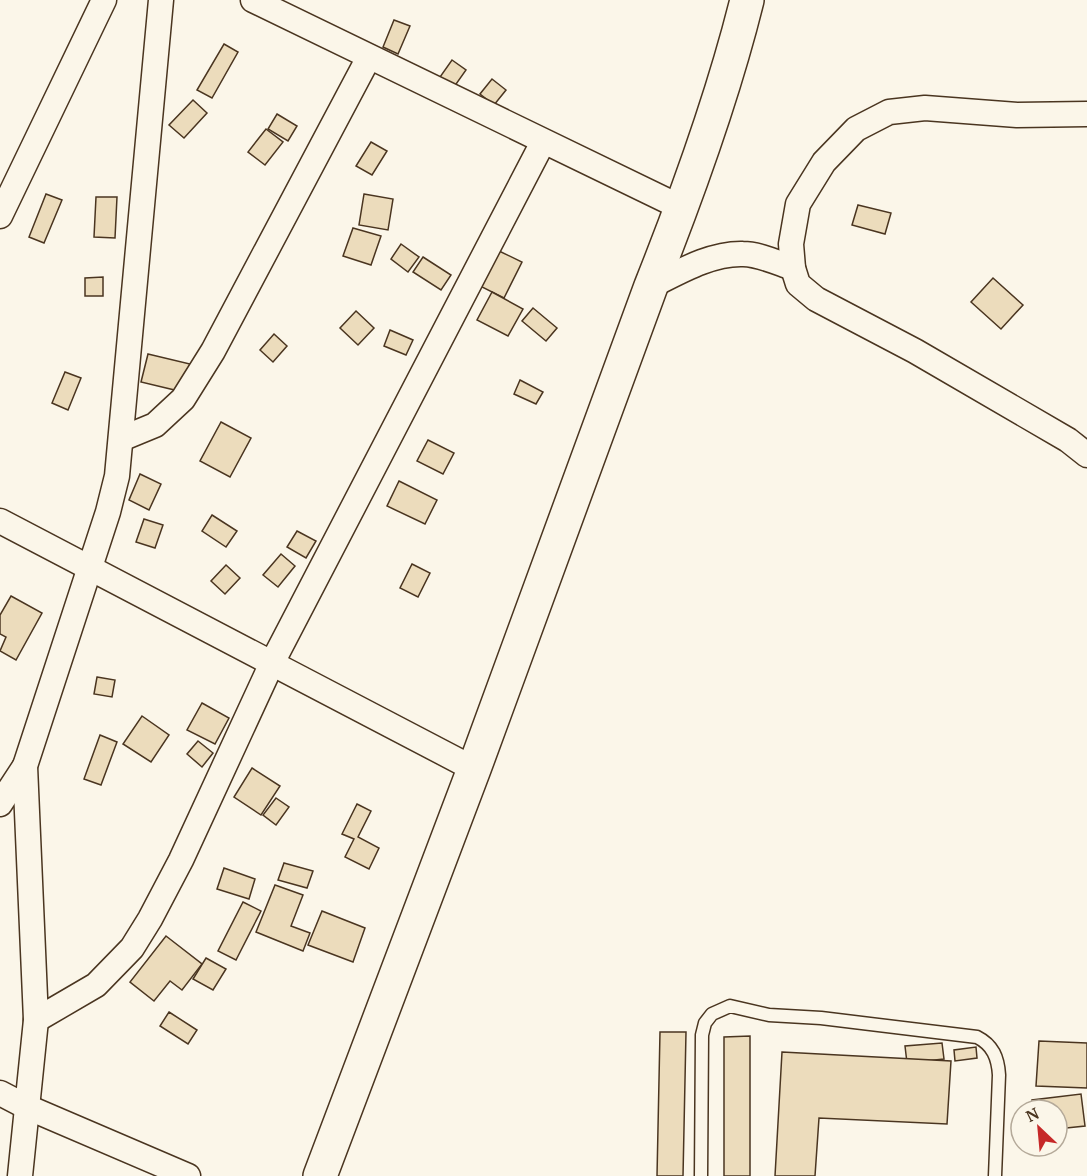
<svg xmlns="http://www.w3.org/2000/svg" width="1087" height="1176" viewBox="0 0 1087 1176" font-family="'PT Serif',serif">
<style>
.building{fill:#ecdcbc;stroke:#4a3520;stroke-width:1.5}
.lines{fill:none;stroke-linecap:round;stroke-linejoin:round}
.lane-casing{stroke:#4a3520;stroke-width:15}
.street-casing{stroke:#4a3520;stroke-width:27}
.secondary-casing{stroke:#4a3520;stroke-width:36}
.lane{stroke:#fbf6e9;stroke-width:12}
.street{stroke:#fbf6e9;stroke-width:24}
.secondary{stroke:#fbf6e9;stroke-width:33}
</style>
<rect width="100%" height="100%" fill="#fbf6e9"/>
<g class="building">
<path d="M 394,20 L 410,26 L 398,54 L 383,47 Z"/>
<path d="M 224,44 L 238,52 L 212,98 L 197,90 Z"/>
<path d="M 452,60 L 466,70 L 454,87 L 440,77 Z"/>
<path d="M 492,79 L 506,90 L 494,105 L 480,94 Z"/>
<path d="M 193,100 L 207,113 L 184,138 L 169,125 Z"/>
<path d="M 277,114 L 297,126 L 288,141 L 268,129 Z"/>
<path d="M 266,129 L 283,142 L 265,165 L 248,152 Z"/>
<path d="M 371,142 L 387,151 L 372,175 L 356,166 Z"/>
<path d="M 46,194 L 62,200 L 44,243 L 29,237 Z"/>
<path d="M 364,194 L 393,199 L 388,230 L 359,225 Z"/>
<path d="M 96,197 L 117,197 L 115,238 L 94,237 Z"/>
<path d="M 858,205 L 891,213 L 885,234 L 852,225 Z"/>
<path d="M 353,228 L 381,236 L 371,265 L 343,256 Z"/>
<path d="M 401,244 L 419,257 L 408,272 L 391,259 Z"/>
<path d="M 497,250 L 522,262 L 504,298 L 480,286 Z"/>
<path d="M 423,257 L 451,275 L 441,290 L 413,272 Z"/>
<path d="M 103,277 L 103,296 L 85,296 L 85,278 Z"/>
<path d="M 993,278 L 1023,305 L 1001,329 L 971,302 Z"/>
<path d="M 492,292 L 523,309 L 508,336 L 477,320 Z"/>
<path d="M 533,308 L 557,328 L 546,341 L 522,321 Z"/>
<path d="M 356,311 L 374,328 L 358,345 L 340,328 Z"/>
<path d="M 390,330 L 413,340 L 406,355 L 384,346 Z"/>
<path d="M 274,334 L 287,346 L 273,362 L 260,350 Z"/>
<path d="M 148,354 L 190,364 L 183,392 L 141,382 Z"/>
<path d="M 65,372 L 81,378 L 68,410 L 52,403 Z"/>
<path d="M 520,380 L 543,392 L 536,404 L 514,394 Z"/>
<path d="M 221,422 L 251,438 L 230,477 L 200,461 Z"/>
<path d="M 428,440 L 454,453 L 443,474 L 417,461 Z"/>
<path d="M 140,474 L 161,484 L 149,510 L 129,500 Z"/>
<path d="M 399,481 L 437,500 L 425,524 L 387,506 Z"/>
<path d="M 212,515 L 237,531 L 226,547 L 202,531 Z"/>
<path d="M 144,519 L 163,525 L 155,548 L 136,542 Z"/>
<path d="M 297,531 L 316,541 L 306,558 L 287,547 Z"/>
<path d="M 281,554 L 295,566 L 278,587 L 263,575 Z"/>
<path d="M 412,564 L 430,573 L 418,597 L 400,588 Z"/>
<path d="M 226,565 L 240,578 L 225,594 L 211,581 Z"/>
<path d="M 11,596 L 42,613 L 16,660 L 0,651 L 6,637 L 0,634 L 0,615 Z"/>
<path d="M 97,677 L 115,680 L 112,697 L 94,694 Z"/>
<path d="M 202,703 L 229,718 L 215,744 L 187,730 Z"/>
<path d="M 142,716 L 169,735 L 151,762 L 123,744 Z"/>
<path d="M 100,735 L 117,742 L 101,785 L 84,779 Z"/>
<path d="M 198,741 L 213,753 L 202,767 L 187,754 Z"/>
<path d="M 252,768 L 280,786 L 261,815 L 234,797 Z"/>
<path d="M 276,798 L 289,807 L 276,825 L 263,815 Z"/>
<path d="M 357,804 L 371,811 L 358,837 L 379,848 L 369,869 L 345,857 L 354,839 L 342,834 Z"/>
<path d="M 284,863 L 313,871 L 307,888 L 278,880 Z"/>
<path d="M 224,868 L 255,879 L 249,899 L 217,889 Z"/>
<path d="M 275,885 L 303,895 L 291,926 L 310,933 L 303,951 L 256,932 Z"/>
<path d="M 243,902 L 261,911 L 236,960 L 218,951 Z"/>
<path d="M 322,911 L 365,928 L 353,962 L 308,945 Z"/>
<path d="M 166,936 L 202,964 L 182,990 L 170,981 L 154,1001 L 130,982 Z"/>
<path d="M 206,958 L 226,969 L 213,990 L 193,979 Z"/>
<path d="M 169,1012 L 197,1030 L 188,1044 L 160,1026 Z"/>
<path d="M 660,1032 L 686,1032 L 683,1176 L 657,1176 Z"/>
<path d="M 750,1036 L 750,1176 L 724,1176 L 724,1037 Z"/>
<path d="M 1039,1041 L 1087,1043 L 1087,1088 L 1036,1086 Z"/>
<path d="M 942,1043 L 944,1059 L 907,1063 L 905,1046 Z"/>
<path d="M 976,1047 L 977,1058 L 955,1061 L 954,1050 Z"/>
<path d="M 782,1052 L 951,1061 L 947,1124 L 819,1118 L 815,1176 L 775,1176 Z"/>
<path d="M 1081,1094 L 1085,1126 L 1057,1129 L 1057,1110 L 1033,1110 L 1032,1100 Z"/>
</g>
<g class="lines">
<g class="lane-casing">
<path id="lane" d="M 701,1176 L 702,1035 L 705,1023 L 712,1014 L 730,1006 L 769,1015 L 821,1018 L 977,1037 C 993,1045 998,1058 999,1075 L 995,1176"/>
</g>
<g class="street-casing">
<g id="street">
<path d="M 253,0 L 682,208"/>
<path d="M 1087,114 L 1017,115 L 925,108 L 889,112 L 856,129 L 824,162 L 798,204 L 791,244 L 793,268 L 798,284 L 816,299 L 915,351 L 1068,440 L 1087,455"/>
<path d="M 0,216 L 104,0"/>
<path d="M 651,286 C 679,272 711,253 743,254 C 759,254 778,263 793,268"/>
<path d="M 121,439 L 155,425 L 183,399 L 213,351 L 369,57"/>
<path d="M 0,521 L 474,769"/>
<path d="M 0,804 L 25,766"/>
<path d="M 36,1020 L 96,985 L 132,948 L 150,919 L 181,860 L 272,663 L 543,142"/>
<path d="M 0,1093 L 27,1107 L 188,1176"/>
<path d="M 20,1176 L 36,1020 L 25,766 L 108,512 L 117,476 L 161,0"/>
</g>
</g>
<g class="secondary-casing">
<path id="secondary" d="M 320,1176 L 474,769 L 651,286 C 688,193 723,97 747,0"/>
</g>
<use href="#lane" class="lane"/>
<use href="#street" class="street"/>
<use href="#secondary" class="secondary"/>
</g>
<g transform="translate(1039 1128) rotate(334)"><circle r="28" fill="#fbf6e9" stroke="#b4a999" stroke-width="1.5"/>
<path d="M0-4.5L10 22L0 15L-10 22Z" fill="#c62828"/>
<text y="-9" font-size="16" font-weight="bold" text-anchor="middle" fill="#4a3520">N</text>
</g>
</svg>
